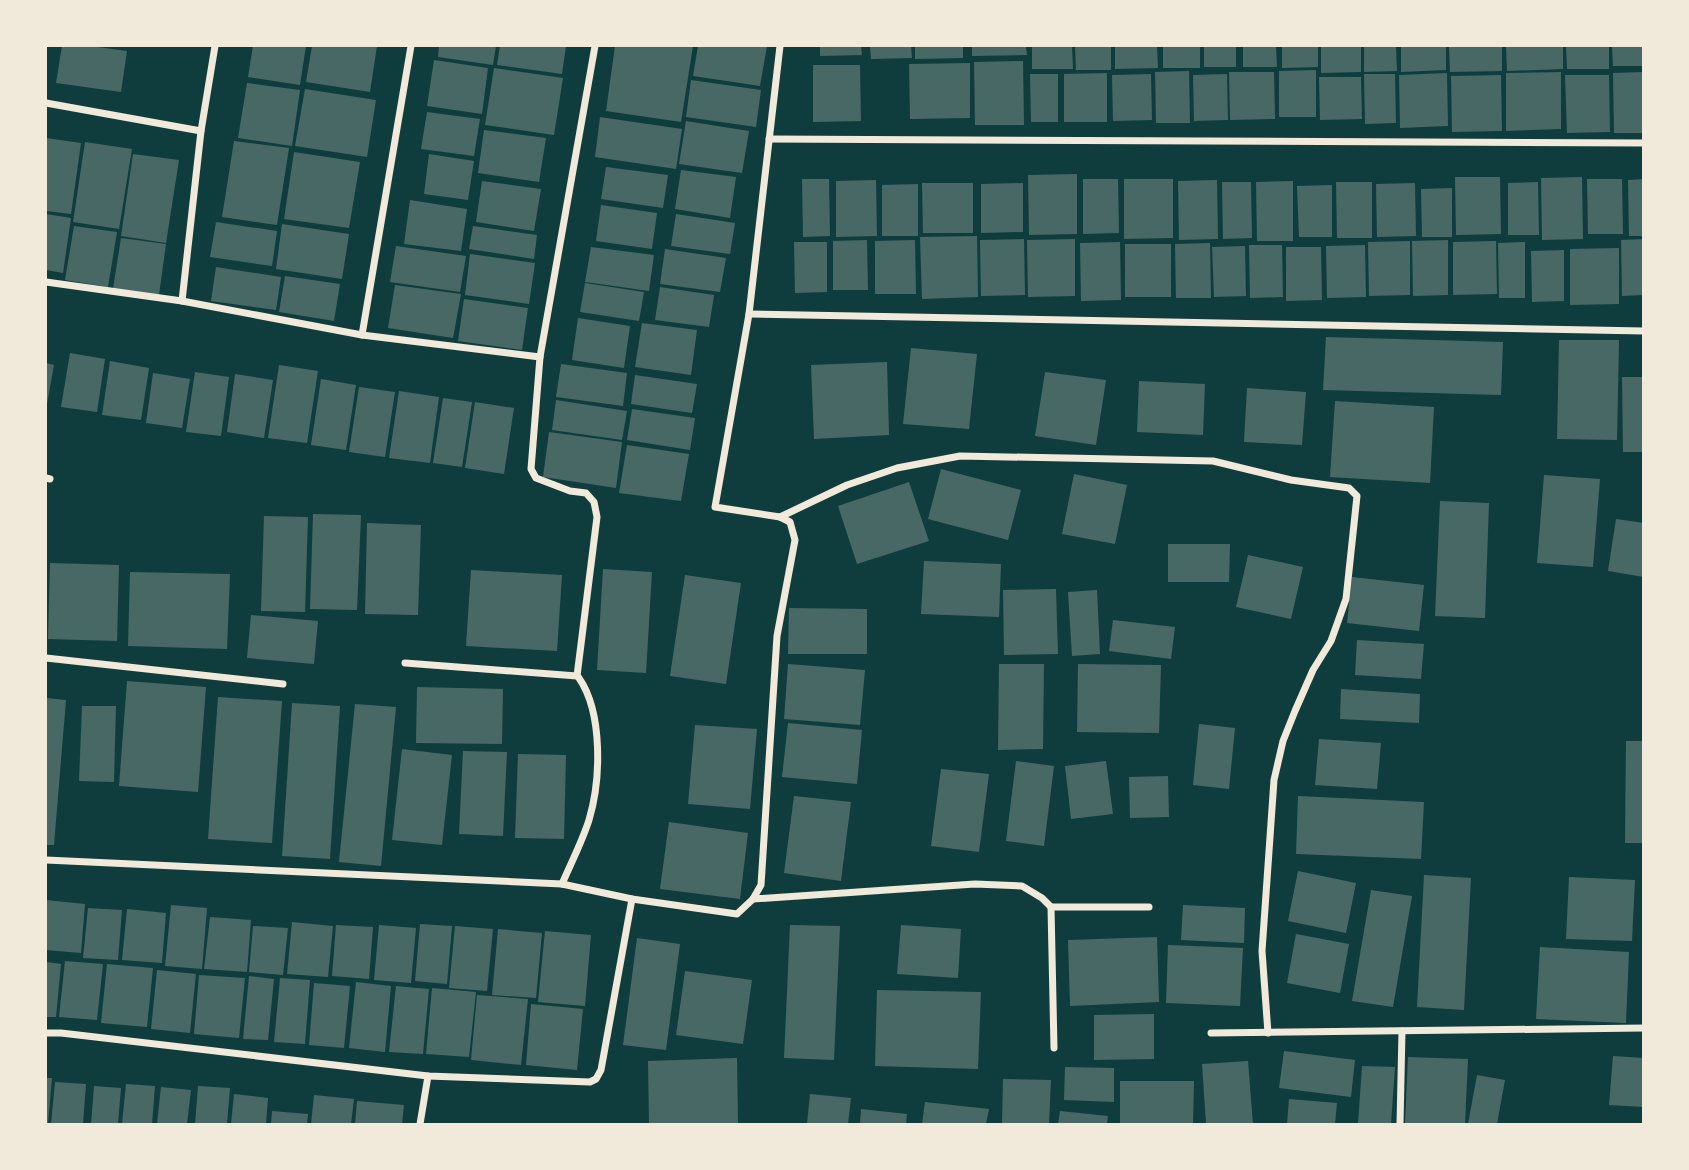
<svg xmlns="http://www.w3.org/2000/svg" width="1689" height="1170" viewBox="0 0 1689 1170" font-family="Figtree,sans-serif">
<style>
.building{fill:#486865}
.lines{fill:none;stroke-linecap:round;stroke-linejoin:round}
.minor{stroke:#f1e9da;stroke-width:7}
</style>
<rect width="100%" height="100%" fill="#0f3d3e"/>
<g class="building">
<path d="M 62,46 L 90,46 L 127,51 L 121,92 L 56,83 Z"/>
<path d="M 253,46 L 306,46 L 300,85 L 248,77 Z"/>
<path d="M 312,46 L 377,46 L 370,92 L 306,82 Z"/>
<path d="M 439,46 L 496,46 L 493,65 L 438,57 Z"/>
<path d="M 500,46 L 566,46 L 562,74 L 497,65 Z"/>
<path d="M 615,46 L 693,46 L 681,122 L 606,111 Z"/>
<path d="M 698,46 L 767,46 L 760,86 L 693,76 Z"/>
<path d="M 820,46 L 861,46 L 862,55 L 820,56 Z"/>
<path d="M 870,46 L 911,46 L 912,58 L 871,59 Z"/>
<path d="M 915,46 L 963,46 L 963,58 L 915,59 Z"/>
<path d="M 972,46 L 1026,46 L 1027,55 L 972,56 Z"/>
<path d="M 1032,46 L 1072,46 L 1073,69 L 1032,69 Z"/>
<path d="M 1075,46 L 1111,46 L 1111,70 L 1076,70 Z"/>
<path d="M 1115,46 L 1157,46 L 1158,68 L 1115,69 Z"/>
<rect x="1163" y="46" width="37" height="22"/>
<rect x="1204" y="46" width="32" height="21"/>
<path d="M 1243,46 L 1276,46 L 1277,67 L 1243,67 Z"/>
<path d="M 1282,46 L 1318,46 L 1318,67 L 1282,68 Z"/>
<path d="M 1321,46 L 1361,46 L 1361,72 L 1321,73 Z"/>
<path d="M 1364,46 L 1396,46 L 1397,71 L 1364,72 Z"/>
<path d="M 1401,46 L 1446,46 L 1446,70 L 1401,72 Z"/>
<path d="M 1449,46 L 1502,46 L 1502,71 L 1450,72 Z"/>
<path d="M 1506,46 L 1563,46 L 1563,69 L 1507,71 Z"/>
<path d="M 1566,46 L 1609,46 L 1609,69 L 1567,69 Z"/>
<path d="M 1612,46 L 1644,46 L 1644,66 L 1613,66 Z"/>
<path d="M 434,60 L 488,68 L 482,114 L 427,106 Z"/>
<path d="M 1023,61 L 1024,125 L 975,125 L 974,62 Z"/>
<path d="M 970,63 L 970,118 L 910,119 L 909,64 Z"/>
<path d="M 813,65 L 860,65 L 861,121 L 813,122 Z"/>
<path d="M 494,68 L 563,78 L 554,135 L 485,125 Z"/>
<path d="M 1316,70 L 1316,117 L 1279,117 L 1279,71 Z"/>
<path d="M 1189,71 L 1190,123 L 1156,123 L 1155,72 Z"/>
<path d="M 1229,72 L 1274,72 L 1275,119 L 1230,120 Z"/>
<path d="M 1561,72 L 1561,129 L 1506,131 L 1506,73 Z"/>
<path d="M 1644,72 L 1644,133 L 1614,133 L 1613,73 Z"/>
<path d="M 1107,73 L 1107,122 L 1064,122 L 1064,74 Z"/>
<path d="M 1447,73 L 1448,126 L 1400,128 L 1399,75 Z"/>
<path d="M 1030,74 L 1058,74 L 1058,122 L 1031,122 Z"/>
<path d="M 1151,74 L 1152,120 L 1113,121 L 1112,75 Z"/>
<path d="M 1227,74 L 1228,120 L 1194,121 L 1193,75 Z"/>
<path d="M 1364,74 L 1395,74 L 1396,123 L 1365,124 Z"/>
<path d="M 1501,75 L 1502,131 L 1452,132 L 1451,76 Z"/>
<path d="M 1565,75 L 1609,75 L 1610,132 L 1567,133 Z"/>
<path d="M 1319,77 L 1361,77 L 1362,119 L 1320,120 Z"/>
<path d="M 691,80 L 761,90 L 756,127 L 686,117 Z"/>
<path d="M 247,83 L 300,90 L 292,146 L 238,138 Z"/>
<path d="M 305,89 L 376,100 L 367,157 L 295,146 Z"/>
<path d="M 427,112 L 480,119 L 474,156 L 421,149 Z"/>
<path d="M 600,117 L 682,129 L 676,169 L 595,157 Z"/>
<path d="M 686,121 L 749,131 L 742,173 L 679,164 Z"/>
<path d="M 484,130 L 546,138 L 539,182 L 478,173 Z"/>
<path d="M 46,138 L 81,143 L 71,214 L 46,211 Z"/>
<path d="M 234,141 L 289,148 L 277,225 L 222,217 Z"/>
<path d="M 85,142 L 132,149 L 119,229 L 73,222 Z"/>
<path d="M 294,152 L 360,162 L 349,228 L 284,219 Z"/>
<path d="M 133,154 L 179,160 L 166,243 L 121,236 Z"/>
<path d="M 429,154 L 474,161 L 468,200 L 424,194 Z"/>
<path d="M 606,167 L 668,175 L 663,208 L 601,199 Z"/>
<path d="M 681,170 L 736,177 L 730,218 L 675,209 Z"/>
<path d="M 1077,174 L 1077,234 L 1029,235 L 1028,175 Z"/>
<path d="M 1455,177 L 1500,177 L 1501,234 L 1456,235 Z"/>
<path d="M 1582,177 L 1583,239 L 1542,240 L 1541,178 Z"/>
<path d="M 802,179 L 829,179 L 830,236 L 803,237 Z"/>
<path d="M 1083,179 L 1118,179 L 1119,233 L 1083,234 Z"/>
<path d="M 1124,179 L 1173,179 L 1173,238 L 1124,239 Z"/>
<path d="M 1587,179 L 1622,179 L 1623,234 L 1588,234 Z"/>
<path d="M 1644,179 L 1644,236 L 1629,236 L 1628,180 Z"/>
<path d="M 876,180 L 877,236 L 836,237 L 836,181 Z"/>
<path d="M 1217,180 L 1218,239 L 1179,240 L 1178,181 Z"/>
<path d="M 482,181 L 541,189 L 534,231 L 476,222 Z"/>
<path d="M 1293,181 L 1293,241 L 1257,241 L 1256,182 Z"/>
<path d="M 1222,182 L 1251,182 L 1252,238 L 1223,239 Z"/>
<path d="M 1336,182 L 1372,182 L 1372,238 L 1337,238 Z"/>
<path d="M 1538,182 L 1539,235 L 1508,235 L 1508,183 Z"/>
<path d="M 922,183 L 973,183 L 973,233 L 923,233 Z"/>
<path d="M 1023,183 L 1023,232 L 981,233 L 981,184 Z"/>
<path d="M 1415,183 L 1416,236 L 1377,237 L 1376,184 Z"/>
<path d="M 918,184 L 918,236 L 882,236 L 882,185 Z"/>
<path d="M 1332,185 L 1332,237 L 1299,237 L 1297,186 Z"/>
<path d="M 1452,188 L 1452,237 L 1422,237 L 1421,189 Z"/>
<path d="M 410,200 L 467,209 L 461,251 L 404,244 Z"/>
<path d="M 601,205 L 657,213 L 652,249 L 596,241 Z"/>
<path d="M 46,214 L 71,218 L 63,273 L 46,270 Z"/>
<path d="M 676,214 L 735,223 L 730,254 L 671,246 Z"/>
<path d="M 216,222 L 277,231 L 272,266 L 210,257 Z"/>
<path d="M 282,224 L 349,234 L 342,279 L 276,269 Z"/>
<path d="M 74,226 L 117,232 L 108,287 L 65,280 Z"/>
<path d="M 473,226 L 537,235 L 534,259 L 469,249 Z"/>
<path d="M 977,236 L 978,297 L 922,299 L 920,237 Z"/>
<path d="M 121,238 L 166,244 L 159,295 L 113,289 Z"/>
<path d="M 1024,239 L 1025,295 L 981,296 L 980,240 Z"/>
<path d="M 1075,239 L 1075,296 L 1028,297 L 1027,240 Z"/>
<path d="M 1644,239 L 1644,295 L 1622,296 L 1621,240 Z"/>
<path d="M 867,240 L 868,290 L 833,290 L 833,241 Z"/>
<path d="M 915,240 L 916,294 L 875,294 L 875,241 Z"/>
<path d="M 1448,240 L 1448,295 L 1413,296 L 1412,241 Z"/>
<path d="M 1410,241 L 1410,295 L 1369,296 L 1368,242 Z"/>
<path d="M 1496,241 L 1497,294 L 1453,295 L 1453,242 Z"/>
<path d="M 794,242 L 827,242 L 827,292 L 795,293 Z"/>
<path d="M 1120,242 L 1121,300 L 1081,301 L 1080,243 Z"/>
<path d="M 1525,242 L 1525,298 L 1499,298 L 1498,243 Z"/>
<path d="M 1210,243 L 1211,298 L 1176,298 L 1175,244 Z"/>
<rect x="1125" y="244" width="46" height="53"/>
<path d="M 1249,245 L 1282,245 L 1283,297 L 1250,298 Z"/>
<path d="M 1365,245 L 1366,297 L 1327,298 L 1326,246 Z"/>
<path d="M 396,246 L 466,256 L 460,292 L 390,282 Z"/>
<path d="M 1245,246 L 1246,296 L 1214,297 L 1212,247 Z"/>
<path d="M 591,247 L 654,255 L 649,291 L 585,282 Z"/>
<path d="M 1286,247 L 1321,247 L 1322,300 L 1286,301 Z"/>
<path d="M 1619,248 L 1619,304 L 1570,305 L 1570,249 Z"/>
<path d="M 665,249 L 726,258 L 720,292 L 660,284 Z"/>
<path d="M 1564,250 L 1564,301 L 1532,302 L 1531,251 Z"/>
<path d="M 470,254 L 535,263 L 529,304 L 465,295 Z"/>
<path d="M 216,267 L 281,277 L 276,310 L 211,301 Z"/>
<path d="M 285,276 L 340,284 L 334,321 L 279,312 Z"/>
<path d="M 585,283 L 644,292 L 639,321 L 580,312 Z"/>
<path d="M 395,285 L 461,294 L 453,338 L 388,328 Z"/>
<path d="M 660,287 L 714,295 L 709,327 L 655,320 Z"/>
<path d="M 464,299 L 528,308 L 522,350 L 458,341 Z"/>
<path d="M 578,318 L 630,326 L 624,368 L 572,360 Z"/>
<path d="M 642,323 L 697,330 L 691,375 L 635,367 Z"/>
<path d="M 1326,337 L 1503,342 L 1501,395 L 1323,390 Z"/>
<path d="M 1559,340 L 1619,340 L 1617,440 L 1557,439 Z"/>
<path d="M 911,348 L 977,354 L 969,429 L 903,424 Z"/>
<path d="M 70,353 L 105,359 L 97,412 L 61,407 Z"/>
<path d="M 110,361 L 149,368 L 141,420 L 102,415 Z"/>
<path d="M 887,362 L 889,435 L 814,439 L 811,365 Z"/>
<path d="M 46,363 L 54,365 L 47,404 L 46,404 Z"/>
<path d="M 561,364 L 627,373 L 623,406 L 556,397 Z"/>
<path d="M 279,365 L 318,371 L 307,443 L 268,438 Z"/>
<path d="M 195,372 L 229,377 L 221,436 L 186,432 Z"/>
<path d="M 1045,372 L 1106,380 L 1096,445 L 1035,436 Z"/>
<path d="M 153,373 L 190,379 L 182,428 L 146,423 Z"/>
<path d="M 235,374 L 273,380 L 264,438 L 227,432 Z"/>
<path d="M 635,375 L 697,384 L 692,413 L 631,404 Z"/>
<path d="M 1622,377 L 1644,377 L 1644,452 L 1623,452 Z"/>
<path d="M 321,379 L 356,385 L 346,450 L 311,445 Z"/>
<path d="M 1139,381 L 1205,384 L 1203,435 L 1137,432 Z"/>
<path d="M 359,387 L 395,392 L 385,457 L 349,452 Z"/>
<path d="M 1247,388 L 1306,392 L 1302,445 L 1244,442 Z"/>
<path d="M 399,391 L 439,397 L 430,463 L 389,458 Z"/>
<path d="M 443,398 L 472,402 L 462,467 L 433,463 Z"/>
<path d="M 556,400 L 627,411 L 622,440 L 552,430 Z"/>
<path d="M 1335,401 L 1434,407 L 1430,483 L 1330,477 Z"/>
<path d="M 475,402 L 514,408 L 504,474 L 465,468 Z"/>
<path d="M 632,409 L 695,418 L 690,450 L 627,440 Z"/>
<path d="M 549,432 L 622,442 L 616,488 L 543,477 Z"/>
<path d="M 627,445 L 689,454 L 681,501 L 619,493 Z"/>
<path d="M 941,469 L 1021,490 L 1008,540 L 928,519 Z"/>
<path d="M 1074,474 L 1127,485 L 1115,544 L 1062,534 Z"/>
<path d="M 1544,475 L 1600,479 L 1593,567 L 1537,563 Z"/>
<path d="M 909,482 L 929,541 L 857,564 L 838,506 Z"/>
<path d="M 1440,501 L 1489,503 L 1485,618 L 1435,616 Z"/>
<path d="M 313,514 L 361,515 L 357,610 L 310,609 Z"/>
<path d="M 264,516 L 308,517 L 305,612 L 261,611 Z"/>
<path d="M 1616,519 L 1644,523 L 1644,577 L 1608,571 Z"/>
<path d="M 367,523 L 421,525 L 418,615 L 365,614 Z"/>
<path d="M 1168,544 L 1230,544 L 1229,582 L 1168,582 Z"/>
<path d="M 1248,555 L 1303,567 L 1291,619 L 1236,607 Z"/>
<path d="M 924,561 L 1001,564 L 999,617 L 921,614 Z"/>
<path d="M 50,563 L 119,565 L 117,641 L 48,639 Z"/>
<path d="M 603,569 L 652,572 L 646,673 L 597,670 Z"/>
<path d="M 471,570 L 562,575 L 557,651 L 466,646 Z"/>
<path d="M 130,572 L 230,574 L 227,649 L 128,646 Z"/>
<path d="M 685,575 L 741,583 L 726,684 L 670,676 Z"/>
<path d="M 1352,577 L 1424,585 L 1419,631 L 1347,623 Z"/>
<path d="M 1056,589 L 1058,654 L 1004,655 L 1003,590 Z"/>
<path d="M 1097,590 L 1100,654 L 1072,656 L 1068,592 Z"/>
<path d="M 789,608 L 867,609 L 867,654 L 788,654 Z"/>
<path d="M 251,615 L 318,621 L 314,664 L 247,658 Z"/>
<path d="M 1113,620 L 1175,627 L 1171,659 L 1109,651 Z"/>
<path d="M 1357,640 L 1424,644 L 1421,679 L 1355,675 Z"/>
<path d="M 788,664 L 865,670 L 860,725 L 784,719 Z"/>
<path d="M 999,664 L 1044,664 L 1043,749 L 998,750 Z"/>
<path d="M 1078,664 L 1161,665 L 1159,733 L 1077,732 Z"/>
<path d="M 127,681 L 206,687 L 198,792 L 119,786 Z"/>
<path d="M 417,687 L 503,689 L 502,744 L 416,743 Z"/>
<path d="M 1341,689 L 1420,694 L 1419,723 L 1340,719 Z"/>
<path d="M 218,697 L 282,701 L 272,843 L 208,839 Z"/>
<path d="M 46,698 L 66,700 L 54,845 L 46,845 Z"/>
<path d="M 292,703 L 340,706 L 330,859 L 282,856 Z"/>
<path d="M 355,704 L 396,707 L 381,866 L 339,862 Z"/>
<path d="M 82,706 L 116,706 L 114,782 L 79,781 Z"/>
<path d="M 788,723 L 862,730 L 857,784 L 782,777 Z"/>
<path d="M 1199,724 L 1235,728 L 1229,789 L 1193,785 Z"/>
<path d="M 695,725 L 757,729 L 750,809 L 688,804 Z"/>
<path d="M 1319,739 L 1381,743 L 1377,789 L 1315,785 Z"/>
<path d="M 1626,741 L 1644,741 L 1644,843 L 1625,843 Z"/>
<path d="M 402,749 L 452,755 L 442,845 L 392,840 Z"/>
<path d="M 463,751 L 507,752 L 503,836 L 459,834 Z"/>
<path d="M 518,754 L 566,755 L 564,839 L 515,838 Z"/>
<path d="M 1016,761 L 1054,766 L 1044,846 L 1006,841 Z"/>
<path d="M 1106,761 L 1113,814 L 1071,819 L 1065,766 Z"/>
<path d="M 941,769 L 989,774 L 979,852 L 931,846 Z"/>
<path d="M 1168,776 L 1169,817 L 1130,818 L 1129,777 Z"/>
<path d="M 794,796 L 851,802 L 841,881 L 784,873 Z"/>
<path d="M 1298,796 L 1424,802 L 1421,859 L 1296,854 Z"/>
<path d="M 669,822 L 748,833 L 740,899 L 660,889 Z"/>
<path d="M 1298,871 L 1356,883 L 1346,933 L 1288,921 Z"/>
<path d="M 1424,875 L 1471,878 L 1464,1010 L 1417,1007 Z"/>
<path d="M 1569,877 L 1635,880 L 1632,941 L 1566,939 Z"/>
<path d="M 1371,890 L 1412,896 L 1393,1007 L 1352,1001 Z"/>
<path d="M 46,900 L 85,904 L 81,953 L 46,950 Z"/>
<path d="M 171,905 L 207,908 L 202,969 L 165,966 Z"/>
<path d="M 1183,905 L 1245,908 L 1244,943 L 1181,940 Z"/>
<path d="M 88,908 L 122,910 L 118,960 L 83,958 Z"/>
<path d="M 127,909 L 166,913 L 162,963 L 122,960 Z"/>
<path d="M 210,917 L 251,920 L 247,972 L 204,969 Z"/>
<path d="M 292,922 L 333,926 L 328,977 L 287,974 Z"/>
<path d="M 420,924 L 452,926 L 447,984 L 415,981 Z"/>
<path d="M 336,925 L 373,927 L 369,979 L 332,976 Z"/>
<path d="M 379,925 L 416,928 L 411,983 L 374,980 Z"/>
<path d="M 790,925 L 840,926 L 834,1060 L 784,1058 Z"/>
<path d="M 901,925 L 961,929 L 958,978 L 897,974 Z"/>
<path d="M 253,926 L 288,928 L 283,975 L 249,972 Z"/>
<path d="M 455,926 L 493,929 L 487,991 L 449,988 Z"/>
<path d="M 498,929 L 542,933 L 536,998 L 492,995 Z"/>
<path d="M 545,931 L 591,935 L 585,1006 L 538,1002 Z"/>
<path d="M 1296,934 L 1349,944 L 1340,993 L 1287,983 Z"/>
<path d="M 1157,937 L 1159,1002 L 1070,1006 L 1068,940 Z"/>
<path d="M 637,938 L 680,944 L 666,1050 L 623,1045 Z"/>
<path d="M 1168,945 L 1243,948 L 1240,1006 L 1166,1003 Z"/>
<path d="M 1540,947 L 1629,952 L 1626,1023 L 1536,1019 Z"/>
<path d="M 65,961 L 103,964 L 97,1020 L 59,1017 Z"/>
<path d="M 46,962 L 61,964 L 56,1017 L 46,1017 Z"/>
<path d="M 107,964 L 153,968 L 147,1027 L 101,1023 Z"/>
<path d="M 157,970 L 196,974 L 190,1033 L 151,1029 Z"/>
<path d="M 685,971 L 752,980 L 743,1044 L 676,1035 Z"/>
<path d="M 199,975 L 245,978 L 239,1038 L 194,1034 Z"/>
<path d="M 249,976 L 274,979 L 268,1040 L 243,1039 Z"/>
<path d="M 280,978 L 310,980 L 305,1044 L 274,1042 Z"/>
<path d="M 356,982 L 391,986 L 385,1052 L 349,1048 Z"/>
<path d="M 314,983 L 350,986 L 344,1048 L 309,1045 Z"/>
<path d="M 396,986 L 429,989 L 423,1054 L 389,1052 Z"/>
<path d="M 432,988 L 476,992 L 469,1057 L 426,1054 Z"/>
<path d="M 877,990 L 981,992 L 978,1069 L 875,1066 Z"/>
<path d="M 477,995 L 528,999 L 521,1065 L 471,1060 Z"/>
<path d="M 531,1004 L 583,1009 L 577,1070 L 526,1065 Z"/>
<path d="M 1154,1014 L 1154,1059 L 1094,1060 L 1094,1015 Z"/>
<path d="M 1284,1051 L 1355,1060 L 1351,1097 L 1279,1088 Z"/>
<path d="M 1613,1056 L 1644,1058 L 1644,1107 L 1609,1105 Z"/>
<path d="M 1408,1057 L 1468,1059 L 1465,1124 L 1405,1124 Z"/>
<path d="M 737,1058 L 738,1124 L 649,1124 L 648,1061 Z"/>
<path d="M 1248,1061 L 1253,1124 L 1206,1124 L 1202,1064 Z"/>
<path d="M 1362,1066 L 1395,1067 L 1391,1124 L 1358,1124 Z"/>
<path d="M 1065,1067 L 1114,1068 L 1114,1102 L 1064,1100 Z"/>
<path d="M 1477,1075 L 1505,1080 L 1497,1124 L 1468,1124 Z"/>
<path d="M 46,1078 L 52,1078 L 48,1124 L 46,1124 Z"/>
<path d="M 1003,1079 L 1051,1080 L 1049,1124 L 1002,1124 Z"/>
<path d="M 1120,1081 L 1194,1081 L 1193,1124 L 1120,1124 Z"/>
<path d="M 55,1082 L 86,1084 L 83,1124 L 51,1124 Z"/>
<path d="M 126,1084 L 155,1086 L 152,1124 L 122,1124 Z"/>
<path d="M 94,1086 L 121,1088 L 118,1124 L 91,1124 Z"/>
<path d="M 198,1086 L 230,1088 L 227,1124 L 195,1124 Z"/>
<path d="M 161,1087 L 191,1090 L 187,1124 L 157,1124 Z"/>
<path d="M 234,1094 L 268,1098 L 266,1124 L 231,1124 Z"/>
<path d="M 810,1094 L 851,1098 L 848,1124 L 807,1124 Z"/>
<path d="M 314,1095 L 354,1099 L 351,1124 L 311,1124 Z"/>
<path d="M 1289,1099 L 1337,1103 L 1335,1124 L 1287,1124 Z"/>
<path d="M 357,1101 L 404,1105 L 402,1124 L 355,1124 Z"/>
<path d="M 925,1102 L 989,1109 L 986,1124 L 922,1124 Z"/>
<path d="M 861,1109 L 907,1114 L 906,1124 L 860,1124 Z"/>
<path d="M 272,1111 L 308,1114 L 307,1124 L 271,1124 Z"/>
<path d="M 1060,1111 L 1108,1116 L 1107,1124 L 1058,1124 Z"/>
</g>
<g class="lines">
<g class="minor">
<path d="M 46,103 L 201,131"/>
<path d="M 769,139 L 1644,143"/>
<path d="M 46,282 L 182,301 L 362,335 L 540,357"/>
<path d="M 182,301 L 201,131 L 215,46"/>
<path d="M 749,314 L 1644,331"/>
<path d="M 362,335 L 411,46"/>
<path d="M 46,478 L 50,479"/>
<path d="M 780,517 L 847,485 L 897,468 L 960,456 L 1213,461 L 1291,480 L 1349,488 L 1357,496 L 1346,599 L 1331,641 L 1313,670 L 1295,711 L 1283,741 L 1274,780 L 1262,951 L 1268,1033"/>
<path d="M 46,658 L 283,684"/>
<path d="M 405,663 L 577,676 L 579,678 C 603,713 601,780 589,820 C 582,842 571,863 562,884"/>
<path d="M 577,676 L 597,517 L 594,502 L 586,493 L 570,491 L 536,478 L 531,469 L 540,357 L 595,46"/>
<path d="M 46,860 L 562,884 L 632,899 L 737,914 L 753,899 L 761,885 L 777,636 L 795,540 L 790,522 L 780,517 L 715,507 L 749,314 L 780,46"/>
<path d="M 753,899 L 975,884 L 1022,886 L 1042,898 L 1051,907 L 1054,1048"/>
<path d="M 1051,907 L 1149,907"/>
<path d="M 46,1033 L 61,1033 L 428,1076 L 590,1082 L 596,1079 L 601,1070 L 632,899"/>
<path d="M 1211,1033 L 1644,1028"/>
<path d="M 420,1124 L 428,1076"/>
<path d="M 1400,1124 L 1402,1031"/>
</g>
</g>
<rect width="1689" height="1170" fill="none" stroke="#f1e9da" stroke-width="94"/>
</svg>
